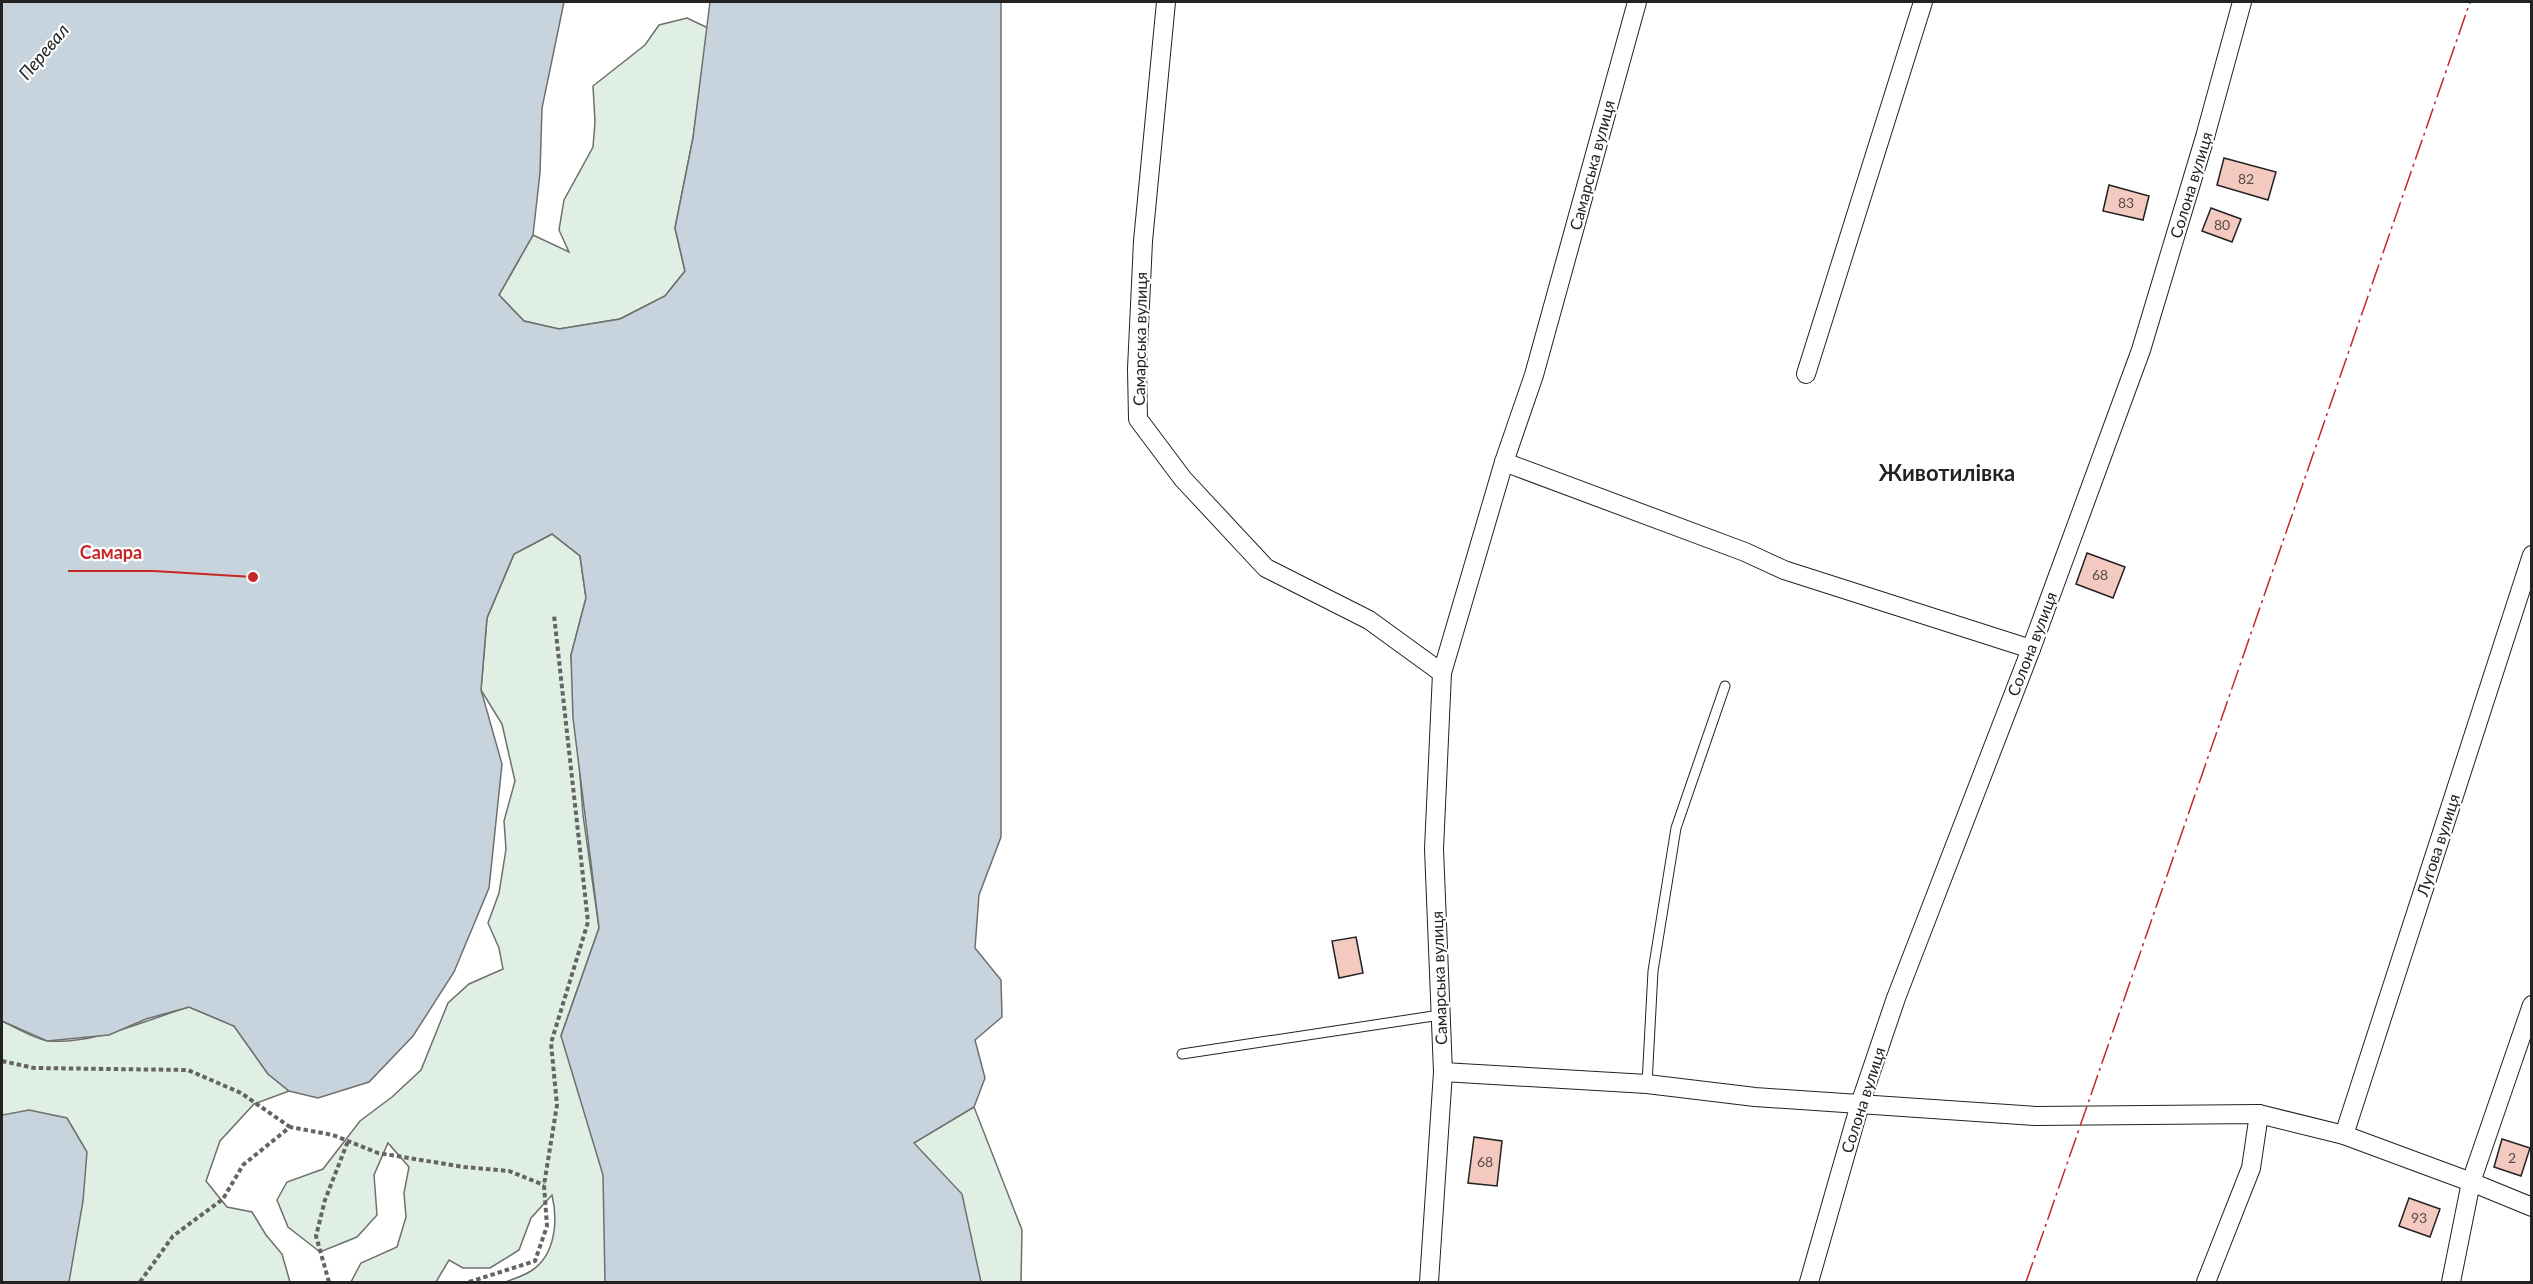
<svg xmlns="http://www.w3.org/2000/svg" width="2533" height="1284" viewBox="0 0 2533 1284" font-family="Lato,sans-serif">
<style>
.green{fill:#e0efe3;stroke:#6f6f6f;stroke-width:1.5}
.water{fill:#c7d3dd;stroke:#6f6f6f;stroke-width:1.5}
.building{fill:#f3c9c0;stroke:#222;stroke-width:1.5}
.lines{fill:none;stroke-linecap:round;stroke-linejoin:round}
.service-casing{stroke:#222;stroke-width:11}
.minor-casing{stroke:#222;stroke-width:20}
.path{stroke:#646464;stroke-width:4;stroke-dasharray:4.5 3;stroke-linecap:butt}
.service{stroke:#fff;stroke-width:9}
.minor{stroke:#fff;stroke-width:18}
.power{stroke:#c62828;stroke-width:1.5;stroke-dasharray:21 4.5 3 4.5;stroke-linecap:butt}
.labels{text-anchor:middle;stroke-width:4.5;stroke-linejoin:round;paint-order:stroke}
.number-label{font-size:14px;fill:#564c4a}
.street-label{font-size:16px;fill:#222;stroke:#fff}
.water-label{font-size:18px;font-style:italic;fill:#222;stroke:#fff}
.district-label{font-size:22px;font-weight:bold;fill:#222;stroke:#fff}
.leader{fill:none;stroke:#c62828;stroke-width:2}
.callout-dot{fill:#c62828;stroke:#fff;stroke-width:2}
.callout-label{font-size:18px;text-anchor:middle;font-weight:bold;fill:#c62828;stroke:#fff;stroke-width:4.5;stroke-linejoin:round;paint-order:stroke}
</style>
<rect width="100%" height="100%" fill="#fff"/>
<g class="green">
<path d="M 687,18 L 708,28 L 693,138 L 675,228 L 685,271 L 665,296 L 620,319 L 559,329 L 524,321 L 499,295 L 533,235 L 569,252 L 559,230 L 564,200 L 593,147 L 595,122 L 593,86 L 645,45 L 659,25 Z"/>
<path d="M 552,534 L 580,556 L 586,598 L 571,655 L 583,815 L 599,928 L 561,1036 L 913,1143 L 974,1107 L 1022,1230 L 1021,1282 L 505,1282 C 514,1279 523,1276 531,1271 C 556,1255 558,1220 552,1195 L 531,1218 L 519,1250 L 490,1268 L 463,1268 L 449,1260 L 436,1282 L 351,1282 L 361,1263 L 397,1247 L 406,1217 L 404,1193 L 409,1167 L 388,1143 L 374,1175 L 377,1215 L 357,1237 L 320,1252 L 288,1227 L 277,1200 L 287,1182 L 323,1169 L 360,1121 L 392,1097 L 421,1070 L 448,1003 L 469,984 L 503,969 L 499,948 L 488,923 L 499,893 L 506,849 L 504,821 L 515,781 L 502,724 L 481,690 L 487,618 L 514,554 Z"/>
<path d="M 189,1007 L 234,1026 L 268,1074 L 289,1091 L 254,1104 L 220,1141 L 206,1181 L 227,1207 L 252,1212 L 266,1235 L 282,1254 L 290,1282 L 2,1282 L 2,1021 C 14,1027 37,1040 49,1041 C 96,1044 145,1020 189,1007 Z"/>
</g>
<g class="water">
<path d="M 2,2 L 564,2 L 542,108 L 540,173 L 533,235 L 499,295 L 524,321 L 559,329 L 620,319 L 665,296 L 685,271 L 675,228 L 693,138 L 710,2 L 1001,2 L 1001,837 L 979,895 L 975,948 L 1001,980 L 1002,1017 L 975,1040 L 985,1078 L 974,1107 L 914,1143 L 962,1194 L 981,1282 L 605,1282 L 603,1175 L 561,1036 L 599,928 L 573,718 L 571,655 L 586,598 L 580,556 L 552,534 L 514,554 L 487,618 L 481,690 L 502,764 L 489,888 L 454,972 L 413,1036 L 369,1082 L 318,1098 L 289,1091 L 268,1074 L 234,1026 L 189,1007 L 146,1019 L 109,1035 L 47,1041 L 2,1021 Z"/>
<path d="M 29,1110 L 67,1118 L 87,1152 L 83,1201 L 69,1282 L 2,1282 L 2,1115 Z"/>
</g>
<g class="building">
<path d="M 2224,158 L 2276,172 L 2268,200 L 2217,185 Z"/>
<path d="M 2109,185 L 2149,196 L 2143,220 L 2103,211 Z"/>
<path d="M 2211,208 L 2241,219 L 2232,242 L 2202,231 Z"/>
<path d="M 2087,553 L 2125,567 L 2113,598 L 2076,584 Z"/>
<path d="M 1356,937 L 1363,973 L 1339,978 L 1332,941 Z"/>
<path d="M 1474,1137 L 1502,1141 L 1497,1186 L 1468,1183 Z"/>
<path d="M 2502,1139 L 2530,1148 L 2521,1176 L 2494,1167 Z"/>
<path d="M 2409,1198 L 2440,1209 L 2430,1237 L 2399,1226 Z"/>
</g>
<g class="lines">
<g class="service-casing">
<g id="service">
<path d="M 1182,1054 L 1440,1015"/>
<path d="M 1647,1084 L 1653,971 L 1676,828 L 1725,686"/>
</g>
</g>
<g class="minor-casing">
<g id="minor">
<path d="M 1166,2 L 1143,241 L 1137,369 L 1138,419 L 1183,479 L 1266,568 L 1369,620 L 1442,673"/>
<path d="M 1806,374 L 1923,2"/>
<path d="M 1504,462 L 1745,552 L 1784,570 L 2031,649"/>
<path d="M 1443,1072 L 1647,1084 L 1755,1097 L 2036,1116 L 2259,1114 L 2344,1135 L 2471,1182 L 2532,1207"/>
<path d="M 2344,1135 L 2532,555"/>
<path d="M 1429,1282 L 1443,1072 L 1434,849 L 1442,673 L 1504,462 L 1534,375 L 1637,2"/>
<path d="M 1809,1282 L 1860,1104 L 1896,998 L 2031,649 L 2141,350 L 2205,137 L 2242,2"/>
<path d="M 2206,1282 L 2251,1168 L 2259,1114"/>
<path d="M 2451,1282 L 2471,1182 L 2532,1005"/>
</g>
</g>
<g class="path">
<path d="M 2,1061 L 34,1068 L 188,1070 L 241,1093 L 290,1127"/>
<path d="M 140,1282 L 173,1236 L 223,1199 L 243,1165 L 290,1127 L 333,1135 L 378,1153 L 464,1167 L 509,1171 L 544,1185"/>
<path d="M 329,1282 L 316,1236 L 325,1200 L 348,1141"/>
<path d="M 469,1282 L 535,1261 L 547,1226 L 544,1185 L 557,1105 L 551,1043 L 588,922 L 554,615"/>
</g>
<use href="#service" class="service"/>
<use href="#minor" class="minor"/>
<path class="power" d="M 2026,1282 L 2470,2"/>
</g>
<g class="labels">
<g class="number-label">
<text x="2246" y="184">82</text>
<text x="2126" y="208">83</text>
<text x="2222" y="230">80</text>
<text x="2100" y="580">68</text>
<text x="2512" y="1163">2</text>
<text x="1485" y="1167">68</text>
<text x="2419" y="1223">93</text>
</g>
<g class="street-label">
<text transform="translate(1592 165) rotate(-75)" y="6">Самарська вулиця</text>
<text transform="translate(2191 185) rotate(-73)" y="6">Солона вулиця</text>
<text transform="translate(1140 339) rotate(-89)" y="6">Самарська вулиця</text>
<text transform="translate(2032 644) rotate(-69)" y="6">Солона вулиця</text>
<text transform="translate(2438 845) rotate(-72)" y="6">Лугова вулиця</text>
<text transform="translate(1439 978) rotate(-92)" y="6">Самарська вулиця</text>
<text transform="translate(1863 1100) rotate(-72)" y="6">Солона вулиця</text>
</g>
<g class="water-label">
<text transform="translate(44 52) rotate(-50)" y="6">Перевал</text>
</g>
<g class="district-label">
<text x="1947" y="481">Животилівка</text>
</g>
</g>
<path class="leader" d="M253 577L154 571H68"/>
<circle class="callout-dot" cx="253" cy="577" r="6"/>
<g class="callout-label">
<text x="111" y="559">Самара</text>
</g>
<rect width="2533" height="1284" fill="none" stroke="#222222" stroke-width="6"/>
</svg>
